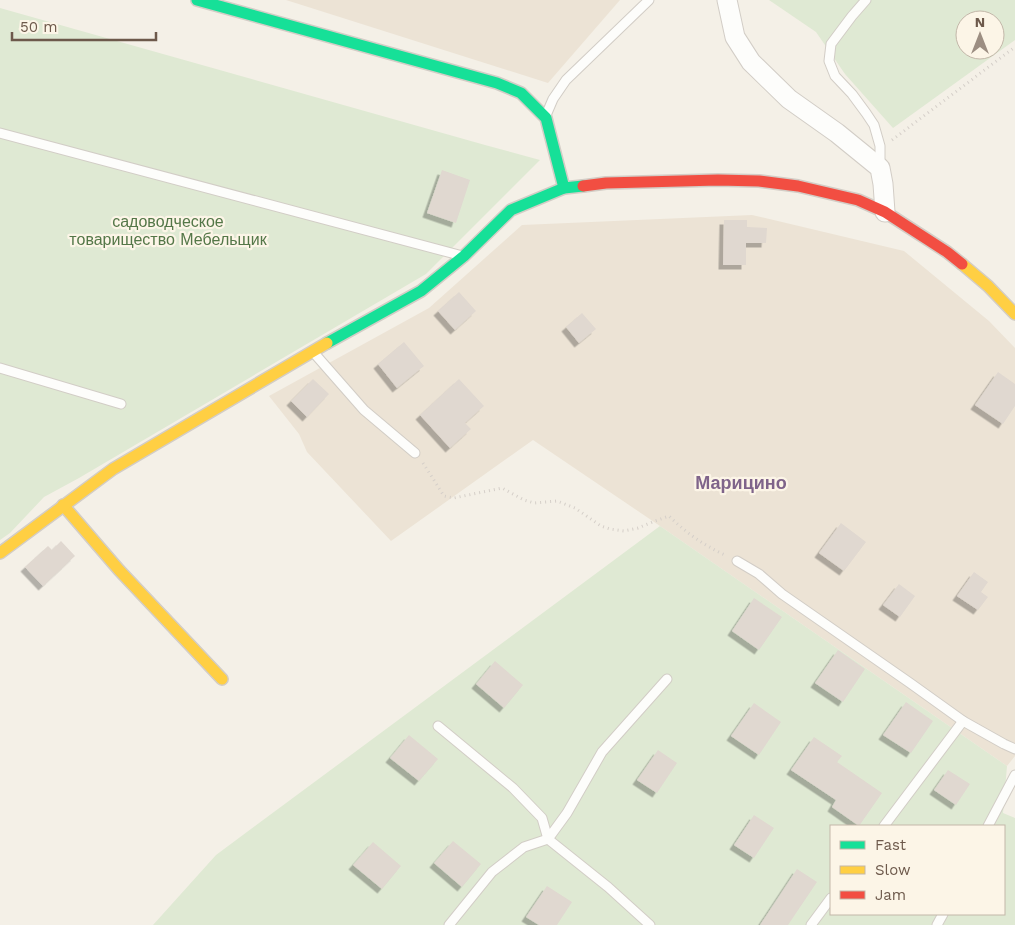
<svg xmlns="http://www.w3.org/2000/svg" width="1015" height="925" viewBox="0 0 1015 925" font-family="'Work Sans',sans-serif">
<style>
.residential{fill:#ece3d5}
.green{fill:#dfe9d3;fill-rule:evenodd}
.building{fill:#e0d8d0;filter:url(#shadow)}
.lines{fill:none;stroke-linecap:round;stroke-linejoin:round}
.lane-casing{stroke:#d2cdc6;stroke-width:11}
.street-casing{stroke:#d2cdc6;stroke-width:21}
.fast-casing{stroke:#d3cdc6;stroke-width:14}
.slow-casing{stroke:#d3cdc6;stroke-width:14}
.jam-casing{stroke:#d3cdc6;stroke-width:14}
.path{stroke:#d5cfc9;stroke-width:3;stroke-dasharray:1 4;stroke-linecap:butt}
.lane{stroke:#fdfdfb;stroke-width:9}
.street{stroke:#fdfdfb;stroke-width:19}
.fast{stroke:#16e098;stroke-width:11}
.slow{stroke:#ffcf43;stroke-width:11}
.jam{stroke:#f24e42;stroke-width:11}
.labels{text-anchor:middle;stroke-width:4.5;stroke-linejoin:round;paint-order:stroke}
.park-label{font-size:16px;fill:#547748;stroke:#fcf5e7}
.neighbourhood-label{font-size:18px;font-weight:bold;fill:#7f648a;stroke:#fcf5e7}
</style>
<defs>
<filter id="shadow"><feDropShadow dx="-4.5" dy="4.5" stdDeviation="0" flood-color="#0004"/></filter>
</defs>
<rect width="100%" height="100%" fill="#f4f0e7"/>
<g class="residential">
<path d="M 286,0 L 620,0 L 548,83 Z"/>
<path d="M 752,215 L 904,251 L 989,321 L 1015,348 L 1015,756 L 1007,766 L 660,526 L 533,440 L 391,541 L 307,452 L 299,434 L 269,396 L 429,308 L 522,225 Z"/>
</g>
<g class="green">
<path d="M 769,0 L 1015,0 L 1015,40 L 893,128 L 845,74 L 816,32 ZM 965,20 L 995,20 L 995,50 L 965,50 Z"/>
<path d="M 0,8 L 485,145 L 540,160 L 426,274 L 79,478 L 44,497 L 10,533 L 0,540 Z"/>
<path d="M 660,526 L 1007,766 L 1003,813 L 1015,818 L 1015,925 L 153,925 L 216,855 ZM 831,826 L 1004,826 L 1004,914 L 831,914 Z"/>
</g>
<g class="building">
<path d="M 442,170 L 470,180 L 456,223 L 427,213 Z"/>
<path d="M 724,220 L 747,220 L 747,227 L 767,228 L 766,243 L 746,243 L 746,265 L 723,265 Z"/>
<path d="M 459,292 L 476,311 L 455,330 L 438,311 Z"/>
<path d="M 582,313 L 596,329 L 579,343 L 566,327 Z"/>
<path d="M 404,342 L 424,366 L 397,388 L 378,364 Z"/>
<path d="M 998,372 L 1015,384 L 1015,406 L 1003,424 L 975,405 Z"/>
<path d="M 313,379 L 329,394 L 307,417 L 291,401 Z"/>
<path d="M 459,379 L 484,406 L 465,423 L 471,429 L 450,448 L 420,415 Z"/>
<path d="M 841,523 L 866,542 L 844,571 L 819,553 Z"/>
<path d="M 61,541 L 75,556 L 43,586 L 25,567 L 48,546 L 52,550 Z"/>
<path d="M 974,572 L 988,582 L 981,592 L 988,597 L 978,610 L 957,596 Z"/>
<path d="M 899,584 L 915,596 L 900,617 L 883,605 Z"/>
<path d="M 754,598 L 782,617 L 759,650 L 732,631 Z"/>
<path d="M 838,650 L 865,669 L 843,702 L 815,683 Z"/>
<path d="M 495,661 L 523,685 L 504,708 L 476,684 Z"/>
<path d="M 906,702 L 933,721 L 911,753 L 883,735 Z"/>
<path d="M 754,703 L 781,722 L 759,755 L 731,736 Z"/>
<path d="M 409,735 L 438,759 L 419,781 L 390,758 Z"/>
<path d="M 814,737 L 842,756 L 837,762 L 882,793 L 859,826 L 832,807 L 836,800 L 791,770 Z"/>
<path d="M 658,750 L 677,763 L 657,793 L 637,780 Z"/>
<path d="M 948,770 L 970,784 L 956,805 L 934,790 Z"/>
<path d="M 754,815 L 774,828 L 754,858 L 734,845 Z"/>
<path d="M 453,841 L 481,864 L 462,887 L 434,863 Z"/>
<path d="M 373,842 L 401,866 L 382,889 L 353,865 Z"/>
<path d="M 797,869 L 817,882 L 788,925 L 760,925 Z"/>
<path d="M 547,886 L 572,902 L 557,925 L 539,925 L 526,917 Z"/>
</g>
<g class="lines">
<g class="lane-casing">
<g id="lane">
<path d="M 866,0 L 852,16 L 831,44 L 829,61 L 835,76 L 852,94 L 866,113 L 874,125 L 880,146 L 880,166"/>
<path d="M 547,113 L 553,99 L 566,80 L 649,0"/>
<path d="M 0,133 L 459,255"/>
<path d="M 314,353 L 364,410 L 415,453"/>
<path d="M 0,368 L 121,404"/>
<path d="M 737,561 L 759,574 L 782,594 L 910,683 L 963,721 L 1004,744 L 1015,749"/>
<path d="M 438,726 L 513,788 L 542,818 L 548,839 L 608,887 L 650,925"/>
<path d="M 884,826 L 963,721"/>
<path d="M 988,826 L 1015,775"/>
<path d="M 449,925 L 492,872 L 524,847 L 548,839 L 567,813 L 602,752 L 667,679"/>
<path d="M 811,925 L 831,898"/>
<path d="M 937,925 L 943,914"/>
</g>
</g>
<g class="street-casing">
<path id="street" d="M 727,0 L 735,37 L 751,62 L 789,99 L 837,133 L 880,168 L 883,184 L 885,212"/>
</g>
<g class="fast-casing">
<g id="fast">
<path d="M 197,0 L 497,83 L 521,93 L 546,118 L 564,188"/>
<path d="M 327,343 L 421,291 L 464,256 L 511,210 L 564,188 L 583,186"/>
</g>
</g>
<g class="slow-casing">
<g id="slow">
<path d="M 962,264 L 988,286 L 1015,314"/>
<path d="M 63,505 L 119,570 L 222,679"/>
<path d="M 0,553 L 113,469 L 327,343"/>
</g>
</g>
<g class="jam-casing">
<path id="jam" d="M 583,186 L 606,183 L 718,180 L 759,181 L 798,186 L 858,200 L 885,212 L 947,252 L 962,264"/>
</g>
<g class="path">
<path d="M 892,140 L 1015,47"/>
<path d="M 423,463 L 444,496 L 454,498 L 502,488 L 524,500 L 534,503 L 557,501 L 575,508 L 601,526 L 610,529 L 624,531 L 638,528 L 655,521 L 669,516 C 686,533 705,546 727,556"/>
</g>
<use href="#lane" class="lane"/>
<use href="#street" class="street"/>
<use href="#fast" class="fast"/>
<use href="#slow" class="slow"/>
<use href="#jam" class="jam"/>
</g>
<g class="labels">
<g class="park-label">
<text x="168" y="227">садоводческое<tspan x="168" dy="18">товарищество Мебельщик</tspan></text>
</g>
<g class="neighbourhood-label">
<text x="741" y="489">Марицино</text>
</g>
</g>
<rect x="830" y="825" width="175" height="90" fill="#fcf5e7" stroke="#c3b7a9"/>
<rect x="840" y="841" width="25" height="8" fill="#16e098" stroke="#c3b7a9"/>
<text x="875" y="850" font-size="15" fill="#6d594b">Fast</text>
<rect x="840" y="866" width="25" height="8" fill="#ffcf43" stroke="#c3b7a9"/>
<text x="875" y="875" font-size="15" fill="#6d594b">Slow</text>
<rect x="840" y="891" width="25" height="8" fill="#f24e42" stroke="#c3b7a9"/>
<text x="875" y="900" font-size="15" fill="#6d594b">Jam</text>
<g transform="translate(980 35)"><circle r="24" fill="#fcf5e7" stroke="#c3b7a9"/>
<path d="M0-4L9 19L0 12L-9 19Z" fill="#9c8e82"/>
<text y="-8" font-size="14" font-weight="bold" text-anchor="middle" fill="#6d594b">N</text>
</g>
<path d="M12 32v8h144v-8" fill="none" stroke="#6d594b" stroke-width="2.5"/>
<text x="20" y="32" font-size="15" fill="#6d594b" stroke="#fcf5e7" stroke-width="4" paint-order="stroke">50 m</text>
</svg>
